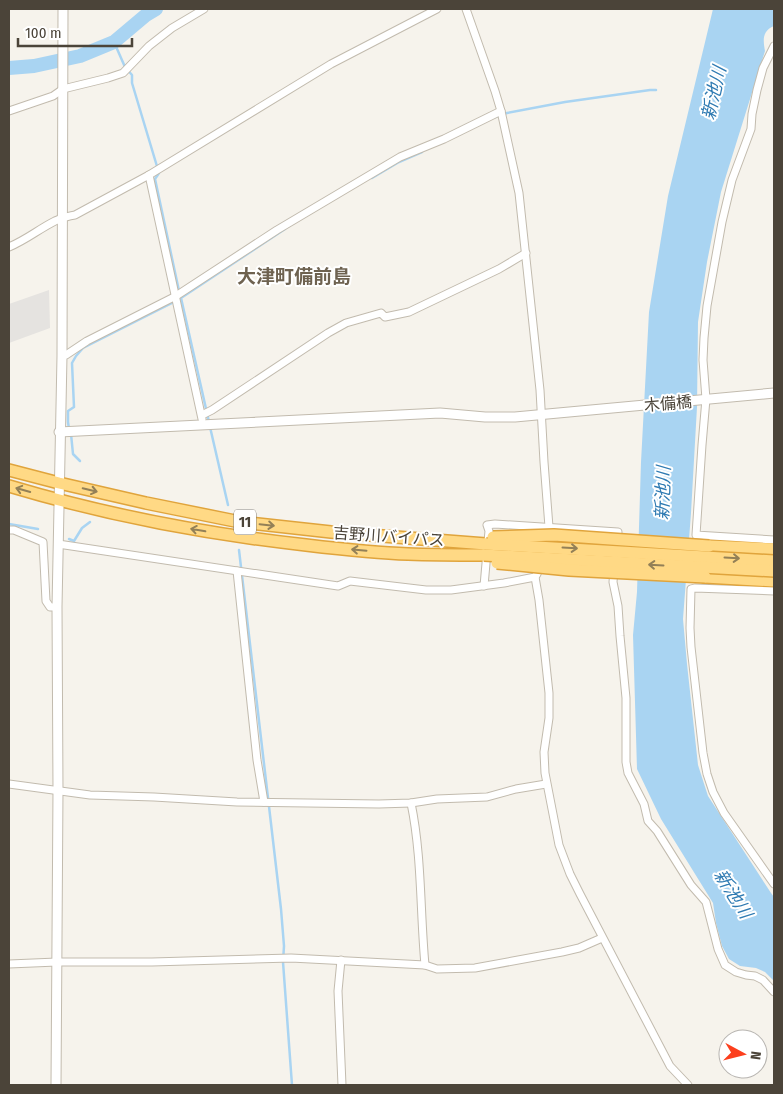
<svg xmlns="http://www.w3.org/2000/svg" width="783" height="1094" viewBox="0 0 783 1094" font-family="'Fira Sans Condensed','Noto Sans JP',sans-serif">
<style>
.parking{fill:#e5e3e0}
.water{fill:#a9d4f2}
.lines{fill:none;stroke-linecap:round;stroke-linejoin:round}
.stream{stroke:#a9d4f2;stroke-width:2.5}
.river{stroke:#a9d4f2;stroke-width:14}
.minor-casing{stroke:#c2bbae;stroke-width:9}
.tertiary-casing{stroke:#c2bbae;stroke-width:11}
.trunk-casing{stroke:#e0a43c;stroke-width:14}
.minor{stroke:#fff;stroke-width:7}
.tertiary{stroke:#fff;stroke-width:9}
.trunk{stroke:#ffd985;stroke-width:11}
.trunk-bridge-casing{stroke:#e0a43c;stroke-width:14;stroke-linecap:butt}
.trunk-bridge{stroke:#ffd985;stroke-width:11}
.oneway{stroke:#938057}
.labels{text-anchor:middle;stroke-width:4;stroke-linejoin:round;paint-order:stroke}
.shield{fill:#fff;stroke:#817c74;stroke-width:1}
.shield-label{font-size:15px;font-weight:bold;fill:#4b4439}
.street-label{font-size:16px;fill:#4b4439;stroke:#fff}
.water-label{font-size:18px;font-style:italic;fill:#2e7ab2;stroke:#fff}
.quarter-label{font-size:19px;font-weight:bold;fill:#6e6250;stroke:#fff}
</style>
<rect width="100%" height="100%" fill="#f6f3ec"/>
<path class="parking" d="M 49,290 L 50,328 L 9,343 L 9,304 Z"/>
<path class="water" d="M 713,9 L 774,9 L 774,26 C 762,31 763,40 765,51 L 721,192 L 707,262 L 698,322 L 697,407 L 691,513 L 683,619 L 687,664 L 698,765 L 708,796 L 771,893 L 774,897 L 774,981 L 765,972 L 756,968 L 740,966 L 729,959 L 722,946 L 716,923 L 713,903 L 661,819 L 637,769 L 633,635 L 637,592 L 641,462 L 649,312 L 668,196 Z"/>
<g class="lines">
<g class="stream">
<path d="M 114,42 L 125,67 L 132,75 L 132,83 L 159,173 L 155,179 L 179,291"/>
<path d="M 495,117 L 507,113 L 565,102 L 650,90 L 656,90"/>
<path d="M 372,178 L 399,162 L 422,152"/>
<path d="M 209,422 L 181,298 L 285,229"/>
<path d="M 210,427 L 228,505"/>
<path d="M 69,429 L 68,422 L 68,411 L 74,407 L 72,363 L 76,356 L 83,348 L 176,301"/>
<path d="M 71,434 L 73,454 L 80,461"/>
<path d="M 9,524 L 38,529"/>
<path d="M 69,539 L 74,541 L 82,528 L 90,522"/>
<path d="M 239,550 L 281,909 L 284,946 L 283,962 L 292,1085"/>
</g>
<path class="river" d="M 9,68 L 34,66 L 80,56 L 114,42 L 146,15 L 156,9"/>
<g class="minor-casing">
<g id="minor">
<path d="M 466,9 L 495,91 L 501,111 L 519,193 L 540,390 L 544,462 L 549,527 L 544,551"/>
<path d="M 774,46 L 763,68 L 757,90 L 752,114 L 751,129 L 732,180 L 722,222 L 707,306 L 704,338 L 703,360 L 706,399 L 702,445 L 696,535 L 774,540"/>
<path d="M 9,111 L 53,96 L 63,89 L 108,78 L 123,73 L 149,46 L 172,28 L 204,9"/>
<path d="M 149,175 L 202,419"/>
<path d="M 9,247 C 26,240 39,229 55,221 C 62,218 68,216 75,215 L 149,175 L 331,64 L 437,9"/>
<path d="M 62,356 L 66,355 L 87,341 L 176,296 L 277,230 L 400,157 L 444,139 L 501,111"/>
<path d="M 202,415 L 212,410 L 328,333 L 346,323 L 381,313 L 385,317 L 409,312 L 499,269 L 526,253"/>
<path d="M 9,530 L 14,530 L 43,542 L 46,601 L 50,607 L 57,607"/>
<path d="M 488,541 L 489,531 L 487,525 L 495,524 L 618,532 L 617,541"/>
<path d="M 58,544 L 338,586 L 350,581 L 426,590 L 451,590 L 504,583 L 535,577"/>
<path d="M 540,566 L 537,574 L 535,577 L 539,600 L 549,693 L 549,718 L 544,752 L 545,773 L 559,845 L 570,874 L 580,894 L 670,1066 L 688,1085"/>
<path d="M 614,570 L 613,582 L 618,606 L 620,636 L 626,698 L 626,762 L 628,773 L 644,804 L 648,821 L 657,831 L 691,885 L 706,902 L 718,949 L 725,965 L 736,972 L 746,975 L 755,976 L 763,980 L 774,992"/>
<path d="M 237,571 L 257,760 L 264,802"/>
<path d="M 484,586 L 487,552"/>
<path d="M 774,591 L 695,588 L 691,589 L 690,628 L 691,647 L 703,753 L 707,774 L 713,792 L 724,813 L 774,884"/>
<path d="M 9,784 L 90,795 L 154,797 L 237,802 L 379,804 L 411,803 L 437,799 L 487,797 L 516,789 L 546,784"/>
<path d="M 411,803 C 422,856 420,911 425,965"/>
<path d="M 341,960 L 338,991 L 342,1085"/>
<path d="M 9,964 L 57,962 L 152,962 L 291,958 L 425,965 L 437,969 L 475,968 L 562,952 L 579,948 L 602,938"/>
</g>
</g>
<g class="tertiary-casing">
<g id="tertiary">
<path d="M 59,432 L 440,413 L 485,417 L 515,417 L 774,393"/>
<path d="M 56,1085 L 58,790 L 57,607 L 62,356 L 63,9"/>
</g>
</g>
<g class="trunk-casing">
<g id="trunk">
<path d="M 9,470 L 59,483 L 146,503 L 240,522 L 331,532 L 486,544"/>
<path d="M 9,486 C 106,515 206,534 306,545 C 340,549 374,553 408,554 C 434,555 459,555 484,555"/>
<path d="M 709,546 L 774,549"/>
<path d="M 705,577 L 774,581"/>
</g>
</g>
<use href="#minor" class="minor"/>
<use href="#tertiary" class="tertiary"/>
<use href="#trunk" class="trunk"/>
<g class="trunk-bridge-casing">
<g id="trunk-bridge">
<path d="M 493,537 L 554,535 L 709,546"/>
<path d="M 486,544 L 774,561"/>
<path d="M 484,555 L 774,571"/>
<path d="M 497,563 L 569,570 L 705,577"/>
</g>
</g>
<use href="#trunk-bridge" class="trunk-bridge"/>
</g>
<defs><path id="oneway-shaft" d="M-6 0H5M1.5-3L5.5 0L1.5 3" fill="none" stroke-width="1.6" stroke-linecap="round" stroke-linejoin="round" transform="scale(1.25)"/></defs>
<g class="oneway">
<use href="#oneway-shaft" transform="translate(23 490) rotate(-164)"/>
<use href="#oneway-shaft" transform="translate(90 490) rotate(13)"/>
<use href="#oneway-shaft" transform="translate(267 525) rotate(6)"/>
<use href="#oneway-shaft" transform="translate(198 530) rotate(-170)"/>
<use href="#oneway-shaft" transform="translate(570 548) rotate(3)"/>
<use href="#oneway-shaft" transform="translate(359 550) rotate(-175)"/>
<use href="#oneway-shaft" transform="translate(732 558) rotate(3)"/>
<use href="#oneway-shaft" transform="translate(656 565) rotate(-177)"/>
</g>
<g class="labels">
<rect class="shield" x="234" y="509.5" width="22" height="25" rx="4"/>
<g class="shield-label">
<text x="245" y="527">11</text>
</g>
<g class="street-label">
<text transform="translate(668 403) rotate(-5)" y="6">木備橋</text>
<text transform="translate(389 536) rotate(4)" y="6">吉野川バイパス</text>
</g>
<g class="water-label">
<text transform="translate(714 93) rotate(-77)" y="6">新池川</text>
<text transform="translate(663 493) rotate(-88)" y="6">新池川</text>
<text transform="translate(733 894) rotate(58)" y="6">新池川</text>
</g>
<g class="quarter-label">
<text x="294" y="283">大津町備前島</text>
</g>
</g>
<rect width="783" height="1094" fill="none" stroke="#4b4439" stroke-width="20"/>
<g transform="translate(743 1054) rotate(97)"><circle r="24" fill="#ffffff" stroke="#b7b4b0"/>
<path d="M0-4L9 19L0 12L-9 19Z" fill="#fc3f1d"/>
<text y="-8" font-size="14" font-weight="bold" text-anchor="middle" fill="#4b4439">N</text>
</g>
<path d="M18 38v8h114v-8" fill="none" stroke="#4b4439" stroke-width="2.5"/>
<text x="25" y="38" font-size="15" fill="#4b4439" stroke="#ffffff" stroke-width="4" paint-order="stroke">100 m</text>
</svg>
